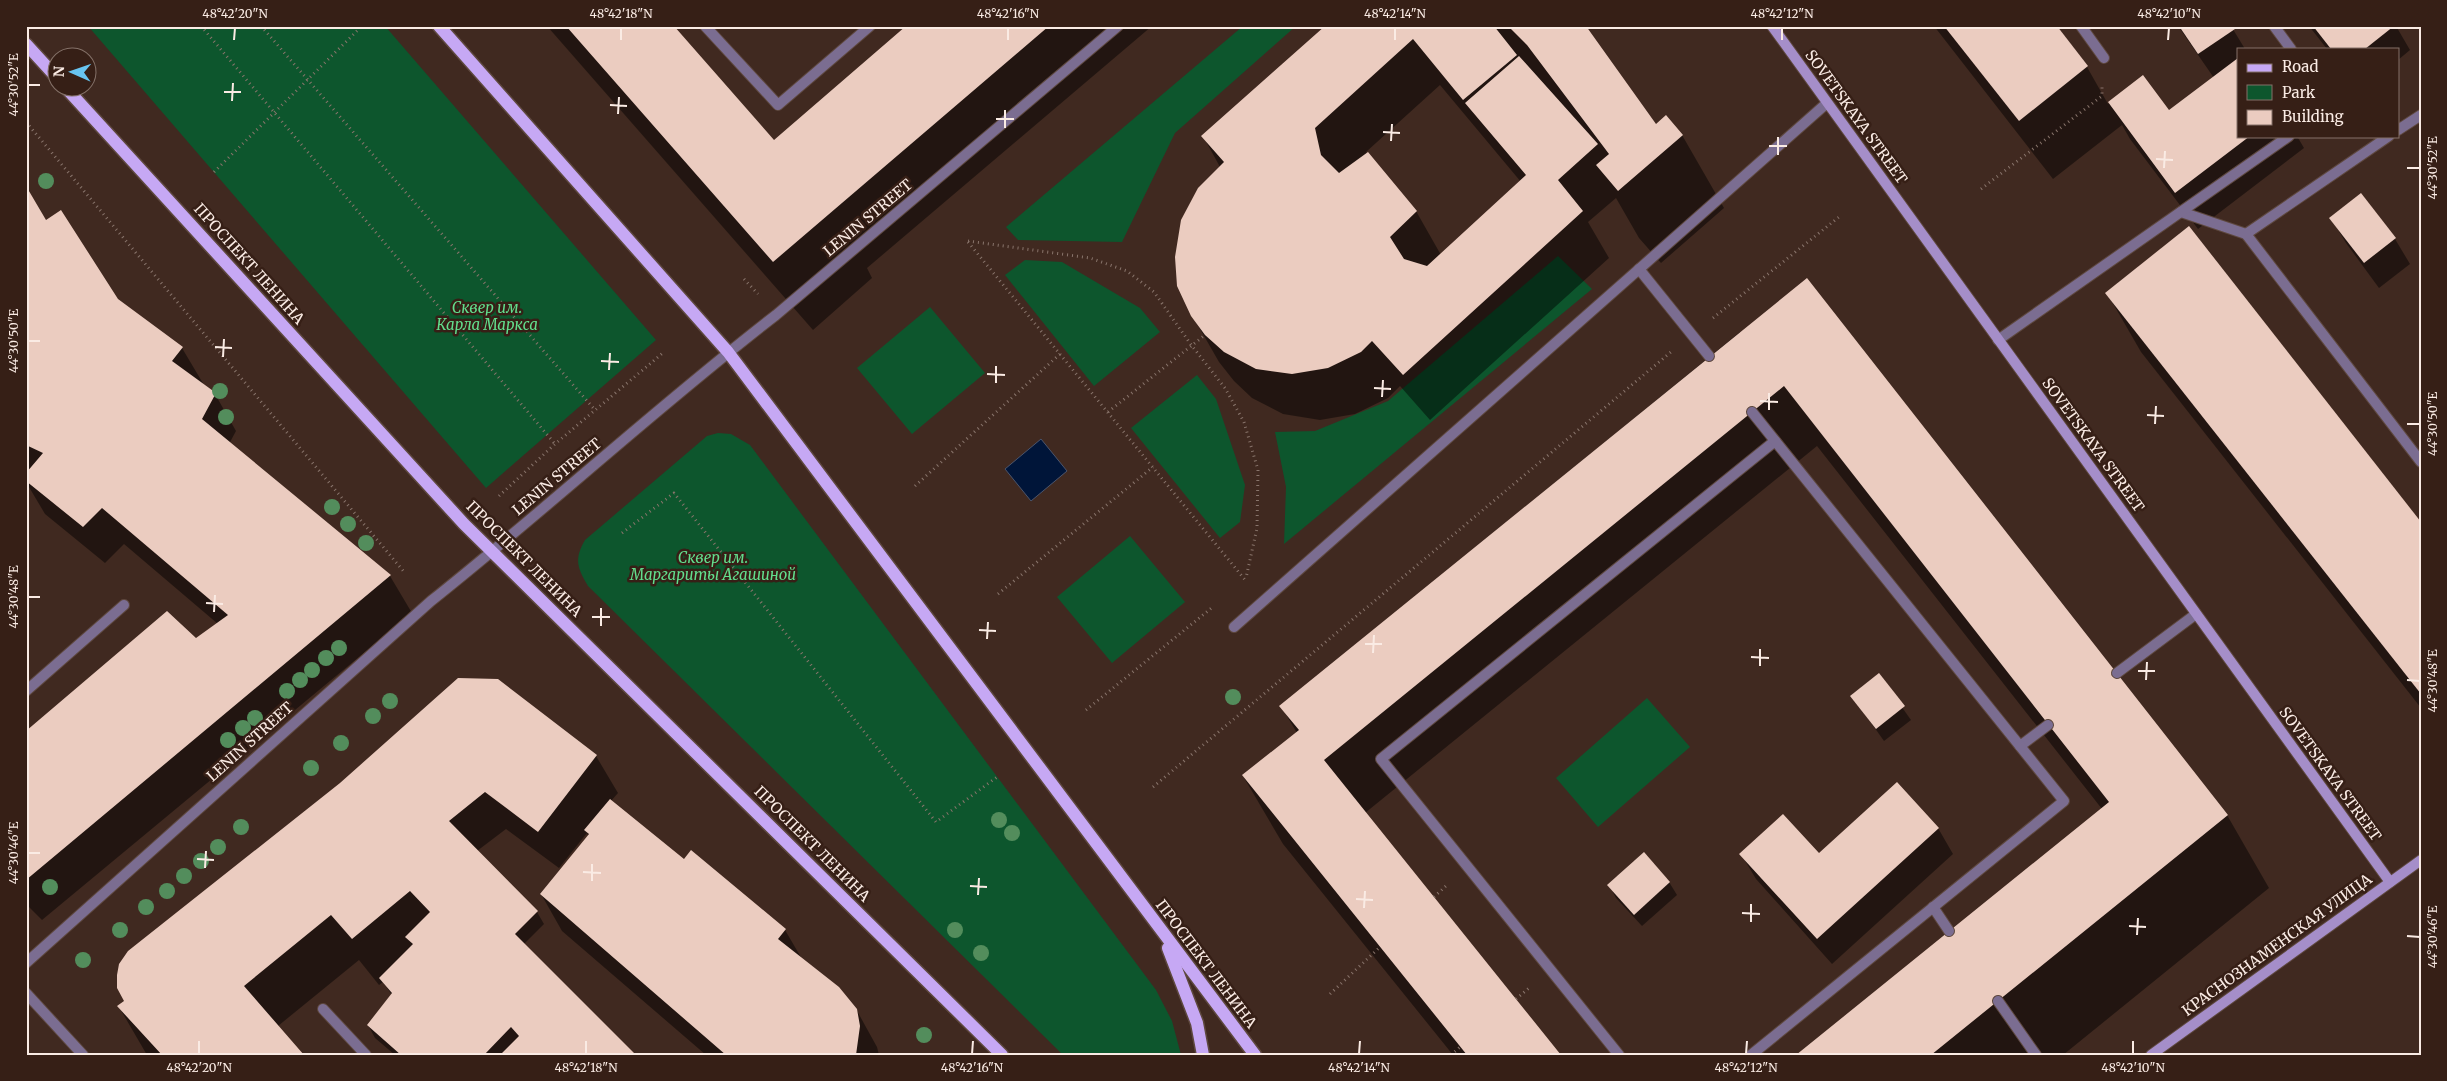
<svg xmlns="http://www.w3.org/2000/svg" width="2447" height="1081" viewBox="0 0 2447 1081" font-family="Merriweather,serif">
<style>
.green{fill:#0d562d}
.water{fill:#001539;stroke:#4b556c}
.shadow{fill:#0007;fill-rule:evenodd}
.building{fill:#ebccc0}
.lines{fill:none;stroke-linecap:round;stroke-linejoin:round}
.lane-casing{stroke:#5e483f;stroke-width:12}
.street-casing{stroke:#5e483f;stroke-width:12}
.secondary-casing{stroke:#5e483f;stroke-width:12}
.primary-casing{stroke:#5e483f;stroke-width:15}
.path{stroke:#89756c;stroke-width:3;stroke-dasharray:1 4;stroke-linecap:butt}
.lane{stroke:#7b6d91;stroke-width:10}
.street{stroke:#7b6d91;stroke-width:10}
.secondary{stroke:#a58ec9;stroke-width:10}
.primary{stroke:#c6a8f4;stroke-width:12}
.tree{fill:#538d5c}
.ticks{fill:none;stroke:#faebe4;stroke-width:2}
.labels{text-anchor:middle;stroke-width:5;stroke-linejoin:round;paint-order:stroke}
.street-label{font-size:15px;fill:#faebe4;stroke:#361f16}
.park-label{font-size:15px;font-style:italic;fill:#62de8d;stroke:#361f16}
.neatline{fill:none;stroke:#faebe4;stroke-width:2}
.ticks-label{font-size:12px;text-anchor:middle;fill:#faebe4}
</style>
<rect width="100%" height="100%" fill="#402920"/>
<g class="green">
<path d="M 88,26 L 385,26 L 656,340 L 486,488 Z"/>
<path d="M 1243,26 L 1296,26 L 1175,133 L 1122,242 L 1018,240 L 1006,227 Z"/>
<path d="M 1558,256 L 1592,289 L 1284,544 L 1286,487 L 1275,432 L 1315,431 L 1388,401 Z"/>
<path d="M 1025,260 L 1062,262 L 1140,308 L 1160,332 L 1094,386 L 1005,275 Z"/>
<path d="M 930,307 L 985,373 L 912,434 L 857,368 Z"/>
<path d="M 1197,375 L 1216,399 L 1245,485 L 1240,522 L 1220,538 L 1131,428 Z"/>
<path d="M 718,433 L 731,434 L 750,445 L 1156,990 L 1172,1021 L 1181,1055 L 1063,1055 L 588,586 C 577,568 574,559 585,540 L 707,436 Z"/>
<path d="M 1130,536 L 1185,602 L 1112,663 L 1057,597 Z"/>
<path d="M 1647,698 L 1690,747 L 1598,827 L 1556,778 Z"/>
</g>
<path class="water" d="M 1041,439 L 1067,471 L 1031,501 L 1005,469 Z"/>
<g class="shadow">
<path d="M 547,26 L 673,26 L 774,141 L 909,26 L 1152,26 L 867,268 L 872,278 L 813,330 Z"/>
<path d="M 1327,26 L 1584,26 L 1656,126 L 1682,135 L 1724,208 L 1661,263 L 1639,238 L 1616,198 L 1588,222 L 1609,258 L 1430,420 L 1400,386 L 1388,398 L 1355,414 L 1320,420 L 1283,414 L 1252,398 L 1234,381 L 1219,362 L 1192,315 L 1220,167 L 1203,136 ZM 1440,85 L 1521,182 L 1441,255 L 1416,211 L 1366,152 Z"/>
<path d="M 1934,26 L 2055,26 L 2087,67 L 2108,104 L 2143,77 L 2169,112 L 2214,78 L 2178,26 L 2231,26 L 2245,49 L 2238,49 L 2238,136 L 2297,136 L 2304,148 L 2198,229 L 2130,139 L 2122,125 L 2053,179 Z"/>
<path d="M 2309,26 L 2396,26 L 2410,50 L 2398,60 L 2398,49 L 2327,49 Z"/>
<path d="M 26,188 L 46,222 L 117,300 L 182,348 L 204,385 L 215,394 L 236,431 L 229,444 L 390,576 L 412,613 L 42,920 L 26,904 L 26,733 L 196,639 L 218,624 L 124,544 L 105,563 L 45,514 L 26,482 L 26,475 L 29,471 L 26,468 Z"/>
<path d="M 2361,195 L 2395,239 L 2410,264 L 2379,288 L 2346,243 L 2331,218 Z"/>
<path d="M 2107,293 L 2421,524 L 2421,708 L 2141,352 Z"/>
<path d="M 1740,332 L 2227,815 L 2269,888 L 2063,1055 L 1798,1055 L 2102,809 L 1817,446 L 1365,813 L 1560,1055 L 1453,1055 L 1283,844 L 1243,776 L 1297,733 L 1281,706 Z"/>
<path d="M 1879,675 L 1911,720 L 1884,741 L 1852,696 Z"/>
<path d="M 498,680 L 596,756 L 618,793 L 611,801 L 684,861 L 691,852 L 785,930 L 802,959 L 856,1009 L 877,1047 L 879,1055 L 706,1055 L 562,931 L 541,894 L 589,837 L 587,833 L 559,868 L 506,829 L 477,851 L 537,912 L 544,924 L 524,944 L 634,1055 L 395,1055 L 375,1038 L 368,1025 L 392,995 L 383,982 L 379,985 L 359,960 L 278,1026 L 303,1055 L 147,1055 L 119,1007 Z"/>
<path d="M 1938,828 L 1953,854 L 1832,964 L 1756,879 L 1741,854 L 1819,855 Z"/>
<path d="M 1669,882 L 1677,895 L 1642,926 L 1616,898 L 1609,885 Z"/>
</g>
<g class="building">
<path d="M 566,26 L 674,26 L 774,140 L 906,26 L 1049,26 L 773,262 Z"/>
<path d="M 1325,26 L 1494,26 L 1517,55 L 1463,100 L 1413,39 L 1315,128 L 1321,155 L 1339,173 L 1368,152 L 1417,211 L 1390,237 L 1404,259 L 1427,266 L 1526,175 L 1465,103 L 1519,56 L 1598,144 L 1558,180 L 1583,211 L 1403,375 L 1372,341 L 1361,352 L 1328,368 L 1292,374 L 1256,369 L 1224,352 L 1205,335 L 1191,316 L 1177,286 L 1175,257 L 1181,220 L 1198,188 L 1224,162 L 1201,136 Z"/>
<path d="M 1508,26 L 1586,26 L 1656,124 L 1666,115 L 1683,135 L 1618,191 L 1596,165 L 1609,154 L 1527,45 Z"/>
<path d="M 1944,26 L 2057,26 L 2088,66 L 2019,121 Z"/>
<path d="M 2179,26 L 2233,26 L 2235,29 L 2198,54 Z"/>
<path d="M 2313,26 L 2394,26 L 2365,49 L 2331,49 Z"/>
<path d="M 2238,58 L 2238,136 L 2250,136 L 2175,193 L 2108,102 L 2143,75 L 2169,110 Z"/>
<path d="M 26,186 L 46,220 L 61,210 L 118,299 L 183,347 L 172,361 L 216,393 L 202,419 L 391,575 L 26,880 L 26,731 L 167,611 L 196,638 L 228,615 L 102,508 L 83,527 L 26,481 L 26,473 L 43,453 L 26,445 Z"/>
<path d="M 2361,193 L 2396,238 L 2364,263 L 2329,218 Z"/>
<path d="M 2189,226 L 2421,522 L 2421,694 L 2105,293 Z"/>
<path d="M 1807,278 L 2228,815 L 1931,1055 L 1796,1055 L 2109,802 L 1784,386 L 1324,760 L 1561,1055 L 1467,1055 L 1242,775 L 1299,730 L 1279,706 Z"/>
<path d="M 1879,673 L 1905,706 L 1876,729 L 1850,696 Z"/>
<path d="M 458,678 L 498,679 L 597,755 L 538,832 L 485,792 L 449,821 L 538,911 L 515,934 L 636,1055 L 500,1055 L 519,1036 L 511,1027 L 484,1055 L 401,1055 L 367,1025 L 392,993 L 379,978 L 413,944 L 405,937 L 430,912 L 410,891 L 352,939 L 331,915 L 244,986 L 304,1055 L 162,1055 L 117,1006 L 124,1001 L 117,988 L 117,975 L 119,964 L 128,951 L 340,783 Z"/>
<path d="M 1897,782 L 1939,828 L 1817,939 L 1739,854 L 1783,814 L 1819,853 Z"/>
<path d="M 610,799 L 684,859 L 691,850 L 786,929 L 778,939 L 839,987 L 857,1009 L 860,1026 L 856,1055 L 726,1055 L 540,894 L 589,834 L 584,830 Z"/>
<path d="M 1644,852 L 1670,882 L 1634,915 L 1607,885 Z"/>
</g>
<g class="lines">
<g class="lane-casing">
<g id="lane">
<path d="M 705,26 L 778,105 L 870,26"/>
<path d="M 2081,26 L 2104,58"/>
<path d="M 2274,26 L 2291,49"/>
<path d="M 2398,130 L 2421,115"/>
<path d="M 2389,136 L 2246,234 L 2421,462"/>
<path d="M 2181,212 L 2246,234"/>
<path d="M 1639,269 L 1709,356"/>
<path d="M 1998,340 L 2289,136"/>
<path d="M 2117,673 L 2196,614"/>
<path d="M 26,691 L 124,605"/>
<path d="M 2020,746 L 2048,725"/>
<path d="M 1933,907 L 1949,931"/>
<path d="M 1998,1001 L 2036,1055"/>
<path d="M 323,1009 L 366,1055"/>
<path d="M 1619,1055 L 1381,759 L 1775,441"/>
<path d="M 1751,1055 L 2064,801 L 1752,412"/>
</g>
</g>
<g class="street-casing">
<g id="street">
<path d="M 1234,627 L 1827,103"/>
<path d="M 26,963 L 431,601 C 548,508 658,406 776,315 L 1118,26"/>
<path d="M 26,993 L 83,1055"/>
</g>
</g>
<g class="secondary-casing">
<g id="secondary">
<path d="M 1772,26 L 2390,882"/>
<path d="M 2151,1055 L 2421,860"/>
</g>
</g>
<g class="primary-casing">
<g id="primary">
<path d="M 439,26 L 728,352 L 1255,1055"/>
<path d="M 26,44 L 58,79"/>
<path d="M 66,88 L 464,524 L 1002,1055"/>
<path d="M 1168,948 L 1197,1023 L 1203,1055"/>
</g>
</g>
<g class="path">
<path d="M 201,26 L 555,444"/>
<path d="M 261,26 L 595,410"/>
<path d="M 26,122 L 405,573"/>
<path d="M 214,172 L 362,26"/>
<path d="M 1981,189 L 2102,96 L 2102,84"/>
<path d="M 968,241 L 1090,258 L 1127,271 L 1154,292 L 1192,346 L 1225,388 L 1244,422 L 1258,470 L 1257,528 L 1246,578"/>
<path d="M 968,242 L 1246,581"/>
<path d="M 744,279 L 758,294"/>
<path d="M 1713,318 L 1839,217"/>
<path d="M 1108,412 L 1205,335"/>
<path d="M 915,486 L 1060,354"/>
<path d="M 499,496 L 555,444 L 664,352"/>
<path d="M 622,533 L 674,493 L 936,822 L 997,777"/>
<path d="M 998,594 L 1153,467"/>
<path d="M 1086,710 L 1214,606"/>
<path d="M 1153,787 L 1671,352"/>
<path d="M 1434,897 L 1448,884"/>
<path d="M 1330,994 L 1380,947"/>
<path d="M 1516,999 L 1529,988"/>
<path d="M 1451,1055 L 1460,1047"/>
</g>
<use href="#lane" class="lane"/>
<use href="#street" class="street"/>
<use href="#secondary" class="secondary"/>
<use href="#primary" class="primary"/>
</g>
<g class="tree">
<circle cx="46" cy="181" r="8"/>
<circle cx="220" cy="391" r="8"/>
<circle cx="226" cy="417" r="8"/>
<circle cx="332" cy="507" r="8"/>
<circle cx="348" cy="524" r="8"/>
<circle cx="366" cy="543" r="8"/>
<circle cx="339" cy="648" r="8"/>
<circle cx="326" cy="658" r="8"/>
<circle cx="312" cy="670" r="8"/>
<circle cx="300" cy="680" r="8"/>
<circle cx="287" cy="691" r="8"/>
<circle cx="1233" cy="697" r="8"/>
<circle cx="390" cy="701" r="8"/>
<circle cx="373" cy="716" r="8"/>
<circle cx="255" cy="718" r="8"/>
<circle cx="243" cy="728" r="8"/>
<circle cx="228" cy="740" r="8"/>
<circle cx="341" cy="743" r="8"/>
<circle cx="311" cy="768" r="8"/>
<circle cx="999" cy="820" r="8"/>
<circle cx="241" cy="827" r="8"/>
<circle cx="1012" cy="833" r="8"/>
<circle cx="218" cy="847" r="8"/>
<circle cx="201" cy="861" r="8"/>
<circle cx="184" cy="876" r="8"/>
<circle cx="50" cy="887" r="8"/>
<circle cx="167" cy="891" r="8"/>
<circle cx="146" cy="907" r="8"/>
<circle cx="120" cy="930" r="8"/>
<circle cx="955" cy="930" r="8"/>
<circle cx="981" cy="953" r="8"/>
<circle cx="83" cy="960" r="8"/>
<circle cx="924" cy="1035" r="8"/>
</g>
<path class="ticks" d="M 234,40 L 235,28M 621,40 L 621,28M 1008,40 L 1008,28M 1395,40 L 1395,28M 1782,40 L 1782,28M 2168,40 L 2169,28M 28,85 L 40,85M 224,92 L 241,92M 232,101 L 233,83M 610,105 L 627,106M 618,114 L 619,97M 996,119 L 1014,119M 1005,128 L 1005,110M 1383,132 L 1400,133M 1391,141 L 1392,124M 1769,146 L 1787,146M 1778,155 L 1778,137M 2156,159 L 2173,160M 2164,168 L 2165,151M 2407,168 L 2420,168M 28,341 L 40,341M 215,347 L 232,348M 223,357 L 224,339M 601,361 L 619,362M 609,370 L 610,353M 987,374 L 1005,375M 996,383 L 996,366M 1374,388 L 1391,389M 1382,397 L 1383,380M 1760,401 L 1778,402M 1769,410 L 1769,393M 2147,415 L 2164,416M 2155,424 L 2156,406M 2407,424 L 2420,424M 28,597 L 40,597M 206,603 L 223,604M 214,612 L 215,595M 592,617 L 610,617M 601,626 L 601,608M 979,630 L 996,631M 987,639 L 988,622M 1365,644 L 1382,644M 1373,653 L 1374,635M 1751,657 L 1769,658M 1760,666 L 1760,649M 2138,671 L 2155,671M 2146,680 L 2147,662M 2407,680 L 2420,681M 28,853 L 40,853M 197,859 L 214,860M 205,868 L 206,851M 583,872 L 601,873M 592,881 L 592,864M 970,886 L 987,887M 978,895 L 979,878M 1356,899 L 1373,900M 1364,908 L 1365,891M 1742,913 L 1760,914M 1751,922 L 1751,904M 2129,926 L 2146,927M 2137,935 L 2138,918M 2407,936 L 2420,937M 199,1054 L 199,1041M 586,1054 L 586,1041M 972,1054 L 973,1041M 1359,1054 L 1360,1041M 1746,1054 L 1747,1041M 2133,1054 L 2133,1041"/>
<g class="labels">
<g class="street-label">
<text transform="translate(1856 117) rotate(54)" y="5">SOVETSKAYA STREET</text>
<text transform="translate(868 218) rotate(-40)" y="5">LENIN STREET</text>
<text transform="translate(249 264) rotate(48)" y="5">ПРОСПЕКТ ЛЕНИНА</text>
<text transform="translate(2093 445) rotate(54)" y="5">SOVETSKAYA STREET</text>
<text transform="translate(557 477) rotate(-40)" y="5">LENIN STREET</text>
<text transform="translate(524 559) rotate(45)" y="5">ПРОСПЕКТ ЛЕНИНА</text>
<text transform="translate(250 742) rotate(-42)" y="5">LENIN STREET</text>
<text transform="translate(2330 774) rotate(54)" y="5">SOVETSKAYA STREET</text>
<text transform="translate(812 844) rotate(45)" y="5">ПРОСПЕКТ ЛЕНИНА</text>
<text transform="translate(2277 945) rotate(-36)" y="5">КРАСНОЗНАМЕНСКАЯ УЛИЦА</text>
<text transform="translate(1206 964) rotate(53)" y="5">ПРОСПЕКТ ЛЕНИНА</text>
</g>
<g class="park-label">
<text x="487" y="313">Сквер им.<tspan x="487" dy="17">Карла Маркса</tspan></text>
<text x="713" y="563">Сквер им.<tspan x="713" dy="17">Маргариты Агашиной</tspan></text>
</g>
</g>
<rect width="2447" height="1081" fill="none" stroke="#361f16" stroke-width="55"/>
<rect x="2237" y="48" width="162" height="90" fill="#361f16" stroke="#847168"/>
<rect x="2247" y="64" width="25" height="8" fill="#c6a8f4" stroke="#847168"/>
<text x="2282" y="72" font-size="15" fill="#faebe4">Road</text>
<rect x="2247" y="85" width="25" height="15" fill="#0d562d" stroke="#847168"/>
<text x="2282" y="98" font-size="15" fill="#faebe4">Park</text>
<rect x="2247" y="110" width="25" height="15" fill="#ebccc0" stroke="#847168"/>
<text x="2282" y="122" font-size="15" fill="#faebe4">Building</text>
<g transform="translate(72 72) rotate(272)"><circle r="24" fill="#361f16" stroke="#847168"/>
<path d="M0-4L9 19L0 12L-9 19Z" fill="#68c4f0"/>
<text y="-8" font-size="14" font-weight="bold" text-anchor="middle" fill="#faebe4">N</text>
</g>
<rect x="28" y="28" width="2392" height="1026" class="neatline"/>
<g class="ticks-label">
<text x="235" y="18">48°42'20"N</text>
<text x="621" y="18">48°42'18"N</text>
<text x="1008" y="18">48°42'16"N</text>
<text x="1395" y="18">48°42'14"N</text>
<text x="1782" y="18">48°42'12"N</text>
<text x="2169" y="18">48°42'10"N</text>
<text transform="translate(14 85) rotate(-90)" y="4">44°30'52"E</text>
<text transform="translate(2433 168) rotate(-90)" y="4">44°30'52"E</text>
<text transform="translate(14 341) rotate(-90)" y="4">44°30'50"E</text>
<text transform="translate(2433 424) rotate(-90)" y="4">44°30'50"E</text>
<text transform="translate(14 597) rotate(-90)" y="4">44°30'48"E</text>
<text transform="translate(2433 681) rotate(-90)" y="4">44°30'48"E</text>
<text transform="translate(14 853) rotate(-90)" y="4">44°30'46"E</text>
<text transform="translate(2433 937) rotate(-90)" y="4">44°30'46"E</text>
<text x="199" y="1072">48°42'20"N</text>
<text x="586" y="1072">48°42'18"N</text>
<text x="972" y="1072">48°42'16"N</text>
<text x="1359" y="1072">48°42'14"N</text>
<text x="1746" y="1072">48°42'12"N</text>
<text x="2133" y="1072">48°42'10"N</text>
</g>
</svg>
